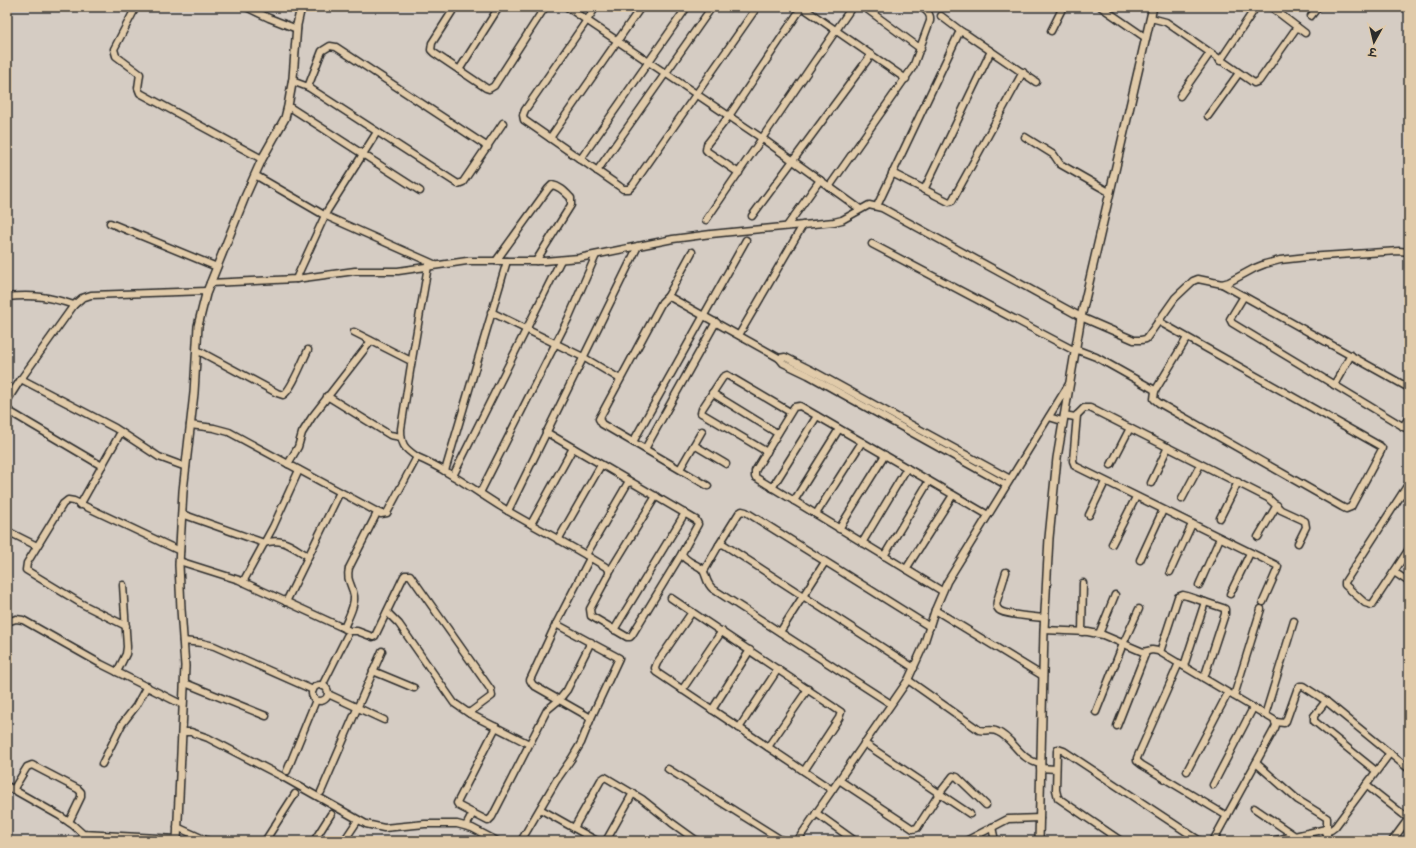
<svg xmlns="http://www.w3.org/2000/svg" width="1416" height="848" viewBox="0 0 1416 848" font-family="'Indie Flower','Playpen Sans Deva',sans-serif">
<style>
.lines{fill:none;stroke-linecap:round;stroke-linejoin:round}
.minor-casing{stroke:#2b2b2b;stroke-width:9}
.tertiary-casing{stroke:#2b2b2b;stroke-width:10}
.minor{stroke:#e1cbaa;stroke-width:6}
.tertiary{stroke:#e1cbaa;stroke-width:7}
</style>
<rect width="100%" height="100%" fill="#d5ccc3"/>
<filter id="ink" filterUnits="userSpaceOnUse"><feTurbulence type="fractalNoise" baseFrequency=".025" numOctaves="2"/><feDisplacementMap in="SourceGraphic" scale="8" xChannelSelector="R" yChannelSelector="G"/><feConvolveMatrix kernelMatrix="1 2 1 2 8 2 1 2 1" color-interpolation-filters="sRGB"/></filter>
<g filter="url(#ink)">
<g class="lines">
<g class="minor-casing">
<g id="minor">
<path d="M 136,7 L 114,49 L 116,56 L 140,74 L 138,88 L 140,93 L 262,159"/>
<path d="M 246,7 L 269,18 L 297,29"/>
<path d="M 455,7 L 432,43 L 431,50 L 434,53 L 486,88 L 489,89 L 494,86 L 545,7"/>
<path d="M 567,7 L 763,139 L 860,209"/>
<path d="M 596,7 L 525,110 L 523,115 L 524,120 L 619,186 L 623,189 L 629,189 L 633,185 L 757,7"/>
<path d="M 802,7 L 906,79"/>
<path d="M 864,7 L 921,49"/>
<path d="M 1101,7 L 1146,38"/>
<path d="M 1271,7 L 1305,33"/>
<path d="M 941,16 L 962,32"/>
<path d="M 1311,16 L 1318,7"/>
<path d="M 1151,18 L 1166,22 L 1254,83 L 1259,81 L 1297,27"/>
<path d="M 1051,31 L 1063,7"/>
<path d="M 1220,61 L 1256,7"/>
<path d="M 459,70 L 499,7"/>
<path d="M 292,81 L 308,87 L 458,184 L 463,182 L 503,123"/>
<path d="M 308,87 L 322,51 L 330,46 L 336,47 L 488,147"/>
<path d="M 1180,96 L 1210,53"/>
<path d="M 288,106 L 420,191"/>
<path d="M 1208,116 L 1239,73"/>
<path d="M 1025,137 L 1054,155 L 1060,164 L 1109,192"/>
<path d="M 550,138 L 641,7"/>
<path d="M 580,160 L 687,7"/>
<path d="M 597,171 L 712,7"/>
<path d="M 739,173 L 708,152 L 706,150 L 707,144 L 729,116 L 802,7"/>
<path d="M 892,173 L 945,200 L 949,202 L 952,201 L 1023,72"/>
<path d="M 255,175 L 324,215 L 434,264"/>
<path d="M 829,187 L 913,67 L 930,21 C 931,14 927,11 921,7"/>
<path d="M 924,190 L 991,51"/>
<path d="M 877,206 L 959,33 L 962,32 L 966,34 L 1036,82"/>
<path d="M 752,216 L 871,55"/>
<path d="M 706,220 L 852,7"/>
<path d="M 110,223 L 217,267"/>
<path d="M 787,226 L 820,180"/>
<path d="M 872,244 L 1075,351"/>
<path d="M 496,261 L 548,189 L 552,185 C 560,186 566,193 571,198 L 571,205 L 536,261"/>
<path d="M 296,279 L 327,211 L 377,132"/>
<path d="M 210,283 L 296,279 L 355,271 L 398,271 L 467,261 L 544,261 L 579,258 L 673,239 L 711,234 L 834,222 L 842,220 L 869,205 L 882,208 L 1081,317 L 1134,340 L 1141,340 L 1146,339 L 1175,298 L 1193,281 L 1198,279 L 1222,284 L 1229,282 L 1255,268 L 1265,264 L 1280,260 L 1307,257 L 1399,251 L 1409,252"/>
<path d="M 1222,284 L 1409,388"/>
<path d="M 668,296 L 692,252"/>
<path d="M 1244,296 L 1230,319 L 1232,323 L 1409,430"/>
<path d="M 7,297 C 33,294 50,297 74,305"/>
<path d="M 491,312 L 583,357 L 620,379"/>
<path d="M 354,332 L 411,361"/>
<path d="M 739,335 L 803,225"/>
<path d="M 1075,349 L 1096,357 L 1153,389 L 1155,391 L 1154,399 L 1159,403 L 1342,507 L 1346,509 L 1351,507 L 1381,451 L 1382,448 L 1380,446 L 1158,321"/>
<path d="M 197,350 L 277,393 L 283,395 C 291,391 303,360 308,350"/>
<path d="M 779,358 L 785,357 L 811,370 L 1010,479"/>
<path d="M 21,379 L 115,428 L 159,457 L 186,467"/>
<path d="M 1334,385 L 1351,355"/>
<path d="M 1155,391 L 1187,338"/>
<path d="M 712,393 L 777,433"/>
<path d="M 327,396 L 390,435 L 401,437"/>
<path d="M 7,401 L 21,379 L 74,305 L 82,298 L 91,295 L 207,291"/>
<path d="M 7,410 L 102,466"/>
<path d="M 1064,415 L 1075,417 L 1084,408 L 1090,408 L 1268,498 L 1281,510 L 1305,521 L 1306,527 L 1298,543"/>
<path d="M 1077,415 L 1073,461 L 1075,466 L 1276,565 L 1278,567 L 1277,570 L 1263,602"/>
<path d="M 1049,417 L 1062,421"/>
<path d="M 190,425 L 214,428 L 229,432 L 381,514 L 387,513 L 417,457 C 450,471 478,493 508,511 C 542,531 576,548 609,569 L 609,574 L 590,609 L 591,616 L 627,637 L 630,637 L 632,635 L 682,553"/>
<path d="M 1403,427 L 1409,417"/>
<path d="M 546,432 L 696,520 L 698,524 L 682,553 C 684,562 696,563 702,569 C 707,575 705,582 713,589 L 891,704"/>
<path d="M 633,442 L 746,240"/>
<path d="M 694,445 L 726,464"/>
<path d="M 645,449 L 716,322"/>
<path d="M 767,452 L 703,414 L 701,413 L 702,409 L 723,377 L 727,375 L 790,412"/>
<path d="M 417,457 C 404,448 401,445 401,429 L 410,371 L 428,266"/>
<path d="M 288,464 L 298,447 L 302,433 L 312,417 L 371,341"/>
<path d="M 1111,465 L 1130,428"/>
<path d="M 680,469 L 702,431"/>
<path d="M 445,471 L 507,261"/>
<path d="M 453,476 L 561,260"/>
<path d="M 1151,483 L 1168,447"/>
<path d="M 1409,483 L 1345,582 L 1345,585 L 1365,603 L 1372,605 L 1409,549"/>
<path d="M 708,486 L 602,424 L 599,419 L 662,302 L 668,296 L 779,358 L 783,363 L 808,375 L 1006,485"/>
<path d="M 772,488 L 817,416"/>
<path d="M 480,493 L 568,319 L 596,255"/>
<path d="M 1182,499 L 1200,465"/>
<path d="M 794,501 L 839,429"/>
<path d="M 80,505 L 121,432"/>
<path d="M 508,511 L 638,246"/>
<path d="M 182,514 L 264,543 C 283,537 292,547 308,556"/>
<path d="M 816,514 L 862,442"/>
<path d="M 1089,515 L 1105,482"/>
<path d="M 1220,518 L 1238,482"/>
<path d="M 531,524 L 573,448"/>
<path d="M 839,529 L 885,455"/>
<path d="M 7,531 L 37,546"/>
<path d="M 1258,537 L 1277,505"/>
<path d="M 558,540 L 601,465"/>
<path d="M 862,543 L 907,468"/>
<path d="M 1112,544 L 1136,497"/>
<path d="M 719,545 L 739,513 L 742,511 L 746,512 L 930,627"/>
<path d="M 586,555 L 629,481"/>
<path d="M 884,556 L 929,481"/>
<path d="M 590,558 L 556,624 L 530,680 L 533,685 L 591,718"/>
<path d="M 1140,560 L 1163,510"/>
<path d="M 179,561 L 239,580 L 350,631 L 357,631 L 373,637 L 375,636 L 404,576 L 405,575 L 410,575 L 491,690 L 492,696 L 469,713"/>
<path d="M 906,569 L 953,495"/>
<path d="M 610,571 L 656,496"/>
<path d="M 704,571 L 719,545 L 723,544 L 914,668"/>
<path d="M 1006,572 L 997,601 C 996,605 996,607 999,610 C 1004,615 1036,617 1045,618"/>
<path d="M 1170,572 L 1192,524"/>
<path d="M 1394,572 L 1409,582"/>
<path d="M 243,582 L 273,527 L 299,470"/>
<path d="M 1199,585 L 1220,538"/>
<path d="M 942,591 L 755,477 L 755,471 L 794,407 L 800,406 L 988,515"/>
<path d="M 1230,594 L 1250,553"/>
<path d="M 671,598 L 841,712 L 839,718 L 804,771"/>
<path d="M 286,602 L 340,492"/>
<path d="M 935,610 L 1043,676"/>
<path d="M 387,612 L 399,624 L 454,703 L 470,714 L 529,744"/>
<path d="M 692,612 L 657,663 L 655,668 L 656,672 L 832,790"/>
<path d="M 7,622 L 16,619 L 23,620 L 101,664 L 183,705"/>
<path d="M 126,626 L 82,604 L 26,570 L 27,563 L 63,504 L 68,500 L 74,501 L 180,551"/>
<path d="M 344,628 C 348,618 355,606 354,596 C 352,584 346,581 349,568 L 377,513"/>
<path d="M 614,630 L 685,513"/>
<path d="M 1044,630 L 1088,632 L 1103,635 L 1143,652 L 1152,650 L 1158,651 L 1274,720 L 1276,725 L 1275,728 L 1213,841"/>
<path d="M 780,632 L 825,562"/>
<path d="M 1082,632 L 1083,583"/>
<path d="M 1099,634 L 1115,595"/>
<path d="M 183,641 L 202,643 L 214,646 L 313,690"/>
<path d="M 1160,652 L 1178,597 L 1183,595 L 1187,596 L 1223,608 L 1225,609 L 1225,614 L 1204,678"/>
<path d="M 1179,663 L 1137,758 L 1137,761 L 1142,765 L 1227,816"/>
<path d="M 1184,666 L 1205,602"/>
<path d="M 373,671 L 414,688"/>
<path d="M 117,672 L 126,654 L 127,647 L 123,585"/>
<path d="M 908,680 L 979,730 C 986,732 992,728 998,732 C 1014,739 1019,760 1041,764"/>
<path d="M 185,683 L 266,716"/>
<circle cx="320" cy="693" r="8"/>
<path d="M 322,686 L 347,636"/>
<path d="M 682,690 L 722,631"/>
<path d="M 328,694 L 384,720"/>
<path d="M 1234,696 L 1261,609"/>
<path d="M 1326,701 L 1314,716 L 1314,721 L 1376,771"/>
<path d="M 712,710 L 750,650"/>
<path d="M 1096,712 L 1123,644 L 1139,609"/>
<path d="M 1265,715 L 1294,621"/>
<path d="M 1276,722 L 1284,723 L 1286,721 L 1297,690 L 1300,686 L 1303,686 L 1326,701 L 1409,769"/>
<path d="M 1117,726 L 1146,652"/>
<path d="M 496,727 L 457,803 L 459,806 L 488,821 L 492,817 L 547,710 L 559,700 L 567,690 L 591,642"/>
<path d="M 739,728 L 778,669"/>
<path d="M 182,732 L 191,732 L 208,738 L 281,776 L 366,824 L 384,828 L 425,824 L 457,824 L 472,828 L 497,841"/>
<path d="M 864,743 L 970,814"/>
<path d="M 768,747 L 808,689"/>
<path d="M 1256,763 L 1298,800 L 1327,818 L 1327,841"/>
<path d="M 102,764 L 122,724 L 136,706 L 147,686"/>
<path d="M 1040,768 L 1056,769"/>
<path d="M 668,769 L 783,841"/>
<path d="M 287,771 L 316,700"/>
<path d="M 1187,771 L 1228,693"/>
<path d="M 839,780 L 913,829 L 917,828 L 939,794 L 953,776 L 957,777 L 986,805"/>
<path d="M 1213,785 L 1253,708"/>
<path d="M 1366,785 L 1409,819"/>
<path d="M 7,786 L 60,816 L 73,825 L 83,834 L 177,839"/>
<path d="M 13,790 L 27,767 L 32,765 L 78,789 L 81,792 L 81,797 L 69,822"/>
<path d="M 321,792 L 382,651"/>
<path d="M 1254,808 L 1295,836"/>
<path d="M 540,809 L 597,841"/>
<path d="M 816,813 L 855,841"/>
<path d="M 466,826 L 473,813"/>
<path d="M 177,827 L 208,841"/>
<path d="M 992,827 L 995,841"/>
<path d="M 574,828 L 601,780 L 605,777 L 642,799 L 672,823 L 697,841"/>
<path d="M 1326,832 L 1331,830 L 1335,827 L 1390,753"/>
<path d="M 265,841 L 295,794"/>
<path d="M 314,841 L 331,814"/>
<path d="M 344,841 L 358,820"/>
<path d="M 521,841 L 556,781 L 572,758 L 581,743 L 591,718 L 619,658 L 556,624"/>
<path d="M 606,841 L 633,793"/>
<path d="M 797,841 L 908,680 L 923,647 L 935,610 L 947,582 L 1069,384"/>
<path d="M 966,841 L 1008,819 L 1040,818"/>
<path d="M 1121,841 L 1058,798 L 1056,790 L 1057,751 L 1058,749 L 1064,751 L 1200,841"/>
<path d="M 1272,841 L 1326,829"/>
<path d="M 1392,841 L 1409,818"/>
</g>
</g>
<g class="tertiary-casing">
<g id="tertiary">
<path d="M 177,841 L 185,666 L 181,609 L 179,565 L 183,491 L 194,393 L 198,326 L 206,294 L 245,197 L 262,159 L 285,118 L 288,106 L 293,78 L 297,25 L 301,7"/>
<path d="M 1039,841 L 1044,630 L 1049,538 L 1057,458 L 1081,317 L 1153,7"/>
</g>
</g>
<use href="#minor" class="minor"/>
<use href="#tertiary" class="tertiary"/>
</g>
</g>
<rect width="1416" height="848" fill="none" stroke="#e1cbaa" stroke-width="24"/>
<rect x="12" y="12" width="1392" height="824" fill="none" stroke="#2b2b2b" stroke-width="1.5" filter="url(#ink)"/>
<g transform="translate(1374 42) rotate(188)" stroke="#e1cbaa" stroke-width="3" paint-order="stroke">
<path d="M0-3L7 15L0 10L-7 15Z" fill="#2b2b2b"/>
<text y="-6" font-size="11" font-weight="bold" text-anchor="middle" fill="#2b2b2b">उ</text>
</g>
</svg>
